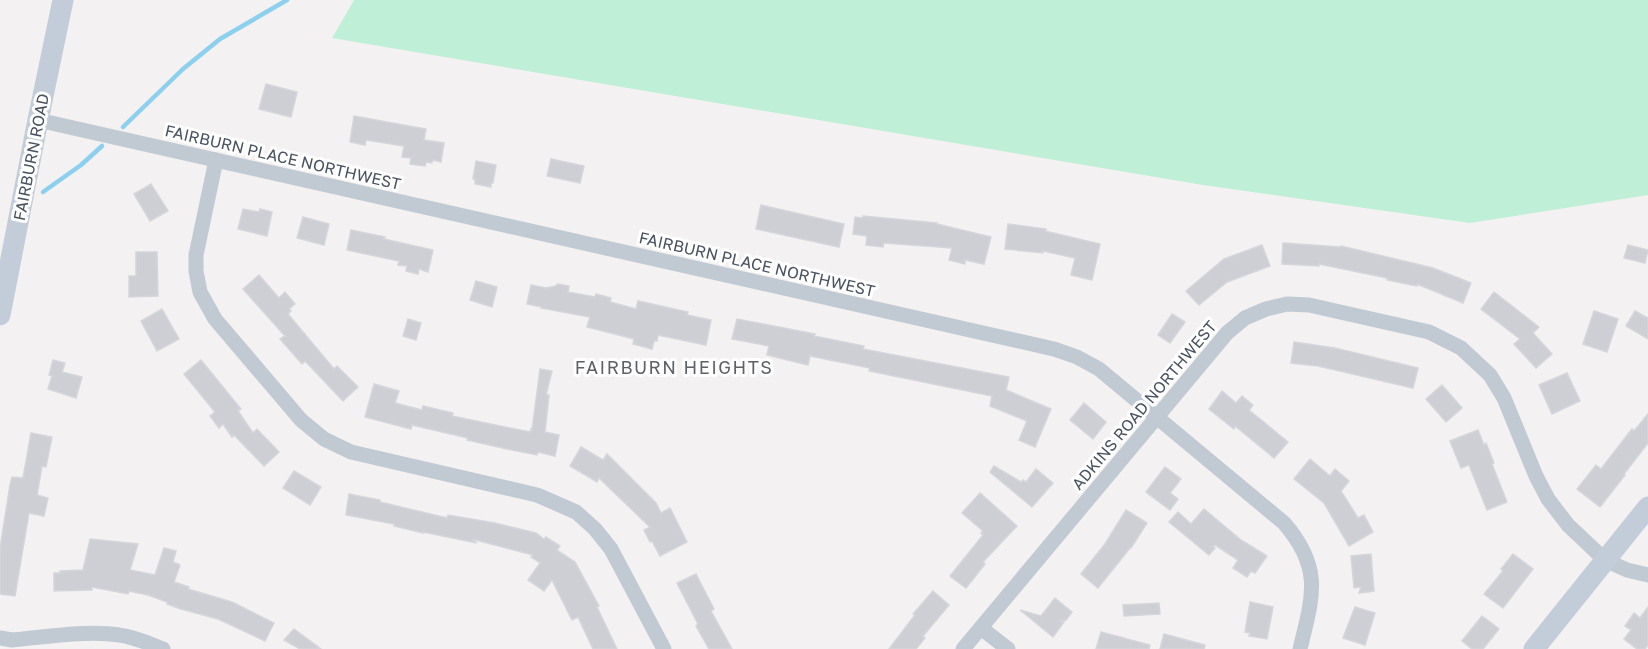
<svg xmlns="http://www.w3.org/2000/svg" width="1648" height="649" viewBox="0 0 1648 649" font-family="'Golos Text',sans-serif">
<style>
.green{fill:#bff0d7}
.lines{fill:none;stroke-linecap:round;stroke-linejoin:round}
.stream{stroke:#8cd0ee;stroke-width:4.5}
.building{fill:#cdcfd5;stroke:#d5d6dc;stroke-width:1.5}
.street{stroke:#c1c9d2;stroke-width:15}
.secondary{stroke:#c3ccd9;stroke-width:21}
.labels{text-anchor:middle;stroke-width:6;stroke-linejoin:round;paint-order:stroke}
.street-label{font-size:16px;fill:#48525f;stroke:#fff}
.neighbourhood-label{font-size:18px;letter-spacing:1.5px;fill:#5d6066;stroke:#fff}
</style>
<rect width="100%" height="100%" fill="#f3f1f1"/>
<path class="green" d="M 354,0 L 1648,0 L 1648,195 L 1470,223 L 1203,185 L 332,38 Z"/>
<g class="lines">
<g class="stream">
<path d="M 123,127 L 183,69 L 220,39 L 287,0"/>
<path d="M 43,192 L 81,165 L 102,146"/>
</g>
</g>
<g class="building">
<path d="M 266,84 L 297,92 L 291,117 L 259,109 Z"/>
<path d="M 354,116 L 426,129 L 424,140 L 444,143 L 441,162 L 433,160 L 432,163 L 426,162 L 425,166 L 410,164 L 411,158 L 402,157 L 404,146 L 366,140 L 365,145 L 350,142 Z"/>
<path d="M 551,159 L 584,166 L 580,183 L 547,176 Z"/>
<path d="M 476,161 L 496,165 L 493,183 L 491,183 L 491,187 L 475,184 L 475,179 L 473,179 Z"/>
<path d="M 151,184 L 168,211 L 150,221 L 134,194 Z"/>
<path d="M 761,205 L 844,224 L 839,247 L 756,229 Z"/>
<path d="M 243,209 L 259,212 L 260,209 L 272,212 L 267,236 L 238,229 Z"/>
<path d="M 863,216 L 937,223 L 937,224 L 991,237 L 984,264 L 965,260 L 965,264 L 949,260 L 952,248 L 884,243 L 883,247 L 866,245 L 867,236 L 853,234 L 855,217 L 863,218 Z"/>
<path d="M 303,217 L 329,224 L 324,245 L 297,238 Z"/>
<path d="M 1008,224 L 1046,229 L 1045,231 L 1100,244 L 1092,280 L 1071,275 L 1075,258 L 1043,251 L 1043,253 L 1005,249 Z"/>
<path d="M 351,230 L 385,237 L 384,239 L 433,250 L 428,272 L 419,269 L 418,274 L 406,271 L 407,266 L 398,265 L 399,261 L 347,250 Z"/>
<path d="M 1283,243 L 1341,247 L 1341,246 L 1433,268 L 1471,283 L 1463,303 L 1417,284 L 1417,286 L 1387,280 L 1387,278 L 1319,264 L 1319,266 L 1282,264 Z"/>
<path d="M 1262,245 L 1270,266 L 1227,282 L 1199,305 L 1186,291 L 1224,259 Z"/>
<path d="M 1628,245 L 1648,250 L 1645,263 L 1624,258 Z"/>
<path d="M 136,252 L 157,252 L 158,296 L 129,297 L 129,276 L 136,276 Z"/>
<path d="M 259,275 L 279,298 L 285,292 L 295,304 L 289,309 L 291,311 L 288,314 L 334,369 L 337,366 L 358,387 L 343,401 L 305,361 L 302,364 L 280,339 L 285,336 L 243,289 Z"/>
<path d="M 476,281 L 497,287 L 492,307 L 470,300 Z"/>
<path d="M 557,284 L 569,286 L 568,292 L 595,297 L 596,294 L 611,298 L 610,302 L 636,309 L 638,301 L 688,312 L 687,315 L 711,320 L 706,345 L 658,335 L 657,341 L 654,341 L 652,349 L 633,344 L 634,339 L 587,327 L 590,317 L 541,308 L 542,307 L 527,304 L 531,285 L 546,288 L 556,286 Z"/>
<path d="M 1494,292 L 1539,327 L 1533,333 L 1552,354 L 1536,368 L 1514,344 L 1520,339 L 1481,309 Z"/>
<path d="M 162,309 L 179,339 L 157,351 L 141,321 Z"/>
<path d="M 1594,311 L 1618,319 L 1607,352 L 1583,344 Z"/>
<path d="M 1635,311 L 1648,318 L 1648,339 L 1626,326 Z"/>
<path d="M 1172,314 L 1185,322 L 1170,343 L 1158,335 Z"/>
<path d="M 408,319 L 421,323 L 416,340 L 403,336 Z"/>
<path d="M 737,319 L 815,334 L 814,336 L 864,346 L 863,349 L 1009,377 L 1006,390 L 1051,409 L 1035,447 L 1019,440 L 1027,421 L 990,406 L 992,396 L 869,371 L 870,368 L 810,356 L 808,365 L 767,355 L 769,346 L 732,339 Z"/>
<path d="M 1294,342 L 1335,348 L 1418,368 L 1413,388 L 1318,366 L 1291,363 Z"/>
<path d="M 53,360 L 65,363 L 62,372 L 82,377 L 76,398 L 48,389 L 52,376 L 49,375 Z"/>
<path d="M 201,360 L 241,409 L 238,411 L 253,433 L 257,429 L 279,452 L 264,466 L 234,435 L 232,437 L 223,424 L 219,428 L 210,416 L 215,412 L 184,374 Z"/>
<path d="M 540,369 L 552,371 L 546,395 L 549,395 L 545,432 L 559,435 L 555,456 L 538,452 L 537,455 L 507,449 L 467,440 L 468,438 L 412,425 L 411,429 L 365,417 L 374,384 L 399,391 L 395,403 L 422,410 L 423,406 L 453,413 L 452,416 L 530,432 L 531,429 L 532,430 Z"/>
<path d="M 1567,373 L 1580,401 L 1552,414 L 1539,385 Z"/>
<path d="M 1442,385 L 1462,408 L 1446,422 L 1426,399 Z"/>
<path d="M 1222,391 L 1236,403 L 1242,396 L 1253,405 L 1249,410 L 1288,442 L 1274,458 L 1235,426 L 1234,429 L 1209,409 Z"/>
<path d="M 1084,403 L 1106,422 L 1093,439 L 1070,420 Z"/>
<path d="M 1648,414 L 1648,443 L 1624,474 L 1625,475 L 1600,507 L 1577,489 L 1596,465 L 1601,469 L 1632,429 L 1634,431 Z"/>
<path d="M 1478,430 L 1484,445 L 1486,443 L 1494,463 L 1492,464 L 1507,502 L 1487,510 L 1469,465 L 1461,468 L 1450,441 Z"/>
<path d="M 31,433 L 52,437 L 46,467 L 42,466 L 37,495 L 48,498 L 44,516 L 29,513 L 15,596 L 0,594 L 0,548 L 10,485 L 12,477 L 23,478 Z"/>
<path d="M 581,447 L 603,460 L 607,454 L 656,503 L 661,513 L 670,508 L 687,542 L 660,556 L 652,541 L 650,542 L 644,530 L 650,527 L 599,478 L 597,482 L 570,466 Z"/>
<path d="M 1310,459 L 1330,476 L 1335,469 L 1349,481 L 1341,491 L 1358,518 L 1364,515 L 1373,532 L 1349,546 L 1324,503 L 1294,479 Z"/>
<path d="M 994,466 L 1021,482 L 1023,480 L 1026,482 L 1036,469 L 1053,483 L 1032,507 L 990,472 Z"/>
<path d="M 1165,467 L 1181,479 L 1170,493 L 1178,499 L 1170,510 L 1146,492 Z"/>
<path d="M 294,471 L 321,487 L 310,505 L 283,488 Z"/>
<path d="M 980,493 L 1017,526 L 983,562 L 985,564 L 966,588 L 950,576 L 983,535 L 981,533 L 983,531 L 962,513 Z"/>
<path d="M 349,494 L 380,500 L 380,502 L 447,518 L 448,515 L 495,523 L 536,533 L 544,539 L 546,537 L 560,546 L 557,550 L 575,562 L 599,606 L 597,607 L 617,649 L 593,649 L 578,617 L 572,620 L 552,580 L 544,591 L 528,580 L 540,563 L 531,557 L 533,555 L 472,539 L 477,543 L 423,532 L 423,533 L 394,526 L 394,524 L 346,515 Z"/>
<path d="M 1204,509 L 1241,540 L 1267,556 L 1255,573 L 1251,571 L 1247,577 L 1233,568 L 1238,560 L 1215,545 L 1213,547 L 1215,548 L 1209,555 L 1169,522 L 1178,512 L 1191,524 Z"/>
<path d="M 1126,510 L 1147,523 L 1131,548 L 1130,548 L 1098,588 L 1081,574 L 1105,544 Z"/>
<path d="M 90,539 L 138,544 L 130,570 L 155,575 L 164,548 L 176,551 L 173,562 L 180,565 L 174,582 L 189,587 L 188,589 L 232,602 L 274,623 L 265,641 L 218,619 L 181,609 L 167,604 L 167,602 L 148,595 L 129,591 L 128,594 L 92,587 L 92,590 L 54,591 L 54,573 L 61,573 L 60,571 L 83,570 Z"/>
<path d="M 1371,554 L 1374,591 L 1359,593 L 1361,587 L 1354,588 L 1351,556 Z"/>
<path d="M 1513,554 L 1533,569 L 1503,608 L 1484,594 L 1503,571 L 1501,569 Z"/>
<path d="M 696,574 L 714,609 L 711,611 L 732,649 L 709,649 L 696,626 L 698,624 L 677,583 Z"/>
<path d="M 933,591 L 949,605 L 923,636 L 925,638 L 916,649 L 889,649 L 915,615 L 913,614 Z"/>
<path d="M 1055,598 L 1072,612 L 1066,620 L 1059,621 L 1064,622 L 1053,637 L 1020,610 L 1041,616 Z"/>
<path d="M 1250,602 L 1273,607 L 1267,639 L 1249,636 L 1250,633 L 1245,632 Z"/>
<path d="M 1159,603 L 1160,614 L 1124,616 L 1123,605 Z"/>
<path d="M 1355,607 L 1375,613 L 1365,645 L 1343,638 Z"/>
<path d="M 1648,607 L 1648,645 L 1645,649 L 1637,649 L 1624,639 L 1631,630 L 1625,626 L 1634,613 L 1640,618 Z"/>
<path d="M 1482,616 L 1499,629 L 1483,649 L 1472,649 L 1462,641 Z"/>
<path d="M 294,629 L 321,649 L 300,649 L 284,640 Z"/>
<path d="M 1101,632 L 1150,645 L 1149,649 L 1096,649 Z"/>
<path d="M 1164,634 L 1205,645 L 1204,649 L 1160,649 Z"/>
</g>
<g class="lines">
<g class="street">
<path d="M 38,120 L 1054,349 L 1077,357 L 1099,369 L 1284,523 C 1323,568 1313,596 1300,649"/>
<path d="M 216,160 L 196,255 L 196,271 L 200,292 L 215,319 L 301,420 L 324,439 L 351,452 L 537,495 L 576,512 L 595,529 L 611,549 L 664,649"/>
<path d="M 981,628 L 1008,649"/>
<path d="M 0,638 L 12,640 C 45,637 87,630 119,635 C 135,637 148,643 163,649"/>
<path d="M 963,649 L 1227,333 L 1245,318 L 1266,309 L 1287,304 L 1309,305 L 1429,332 L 1461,348 L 1490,375 L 1504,398 L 1536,476 L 1548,499 L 1568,525 L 1605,560 L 1627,570 L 1648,575"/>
</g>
<g class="secondary">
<path d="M 0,315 L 38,120 L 63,0"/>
<path d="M 1534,649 L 1648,507"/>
</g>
</g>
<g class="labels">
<g class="street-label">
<text transform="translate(31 157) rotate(-79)" y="6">FAIRBURN ROAD</text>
<text transform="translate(283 157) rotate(13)" y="6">FAIRBURN PLACE NORTHWEST</text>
<text transform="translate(757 264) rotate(13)" y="6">FAIRBURN PLACE NORTHWEST</text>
<text transform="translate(1144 405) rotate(-50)" y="6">ADKINS ROAD NORTHWEST</text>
</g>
<g class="neighbourhood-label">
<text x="674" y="374">FAIRBURN HEIGHTS</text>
</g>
</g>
</svg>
